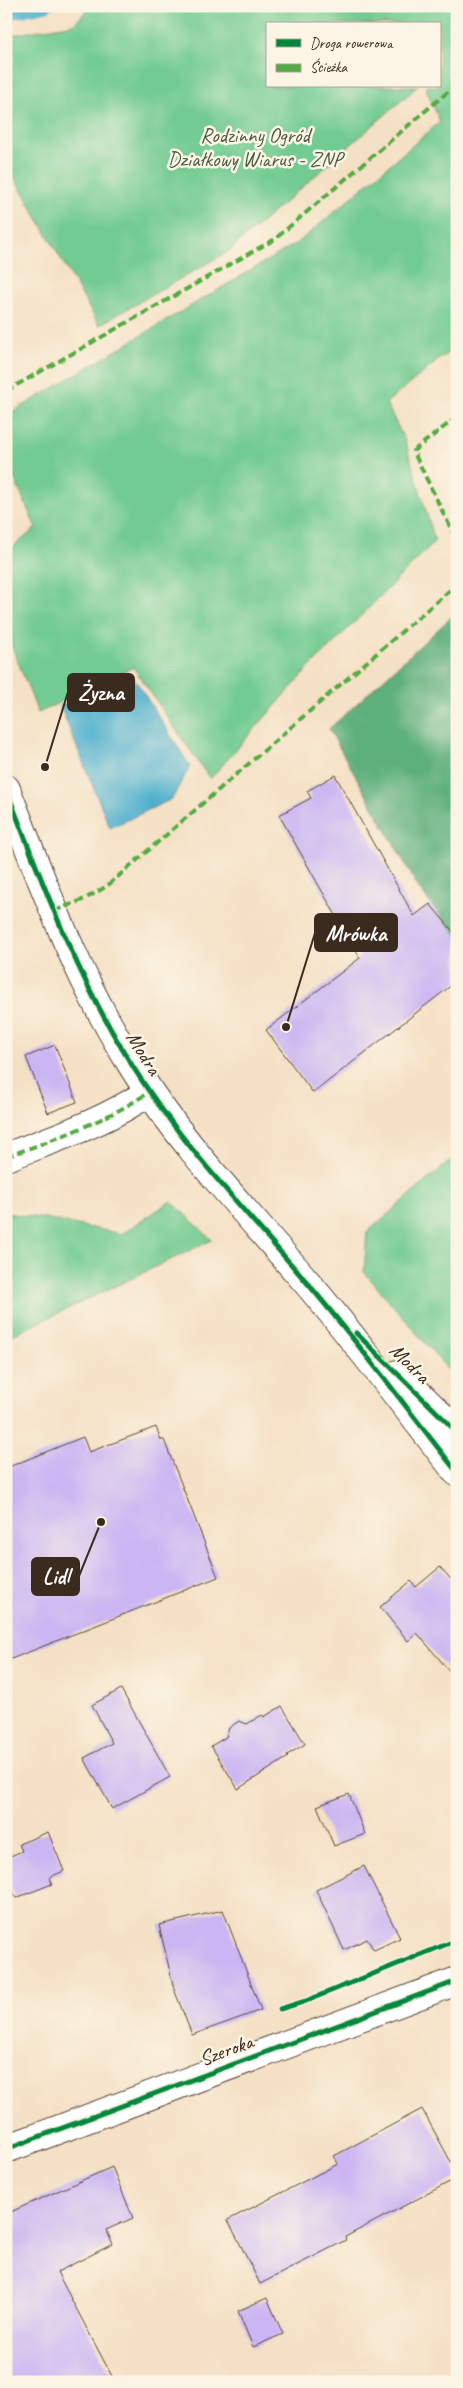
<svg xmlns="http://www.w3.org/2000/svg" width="463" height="2388" viewBox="0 0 463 2388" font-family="Caveat,sans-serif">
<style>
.green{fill:#72cb92;stroke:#567a58}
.forest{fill:#5daf7c;stroke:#4c6c4d}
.water{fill:#4fb0ce;stroke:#456d76}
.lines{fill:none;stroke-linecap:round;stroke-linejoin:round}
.stream{stroke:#4fb0ce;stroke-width:11}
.building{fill:#cbb6f3}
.minor-casing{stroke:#574537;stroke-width:30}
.tertiary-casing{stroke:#574537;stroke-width:30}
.minor{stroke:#fff;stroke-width:28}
.tertiary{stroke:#fff;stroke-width:28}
.quiet{stroke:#55ab43;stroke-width:4;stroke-dasharray:8 4;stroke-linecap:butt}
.cycleway-casing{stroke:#fcf5e5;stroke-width:8}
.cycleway{stroke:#00873e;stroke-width:5}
.labels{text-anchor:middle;stroke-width:5;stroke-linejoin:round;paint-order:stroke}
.park-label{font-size:21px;fill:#4c5a41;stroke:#fcf5e5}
.street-label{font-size:21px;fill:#3b2a1e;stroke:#fcf5e5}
.leader{fill:none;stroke:#3b2a1e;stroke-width:2}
.callout-dot{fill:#3b2a1e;stroke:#fcf5e5;stroke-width:2}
.callout{fill:#3b2a1e;stroke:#3b2a1e;stroke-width:2}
.callout-label{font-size:22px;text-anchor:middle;font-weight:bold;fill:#fff}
</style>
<rect width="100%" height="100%" fill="#fcf5e5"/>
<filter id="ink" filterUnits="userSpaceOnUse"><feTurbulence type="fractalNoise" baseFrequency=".02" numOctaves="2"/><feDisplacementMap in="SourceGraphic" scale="10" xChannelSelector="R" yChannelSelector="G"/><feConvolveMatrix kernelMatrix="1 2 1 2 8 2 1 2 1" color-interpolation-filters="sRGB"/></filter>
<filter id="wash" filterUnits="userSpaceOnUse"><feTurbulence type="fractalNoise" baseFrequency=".0096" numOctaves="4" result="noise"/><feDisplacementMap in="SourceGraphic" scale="20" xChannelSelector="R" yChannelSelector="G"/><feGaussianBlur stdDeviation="1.12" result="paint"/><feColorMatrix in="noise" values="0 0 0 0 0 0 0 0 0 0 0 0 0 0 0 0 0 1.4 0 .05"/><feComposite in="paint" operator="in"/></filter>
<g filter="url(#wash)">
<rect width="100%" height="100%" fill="#f4e0c4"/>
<g class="green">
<path d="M 91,6 L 457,6 L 457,345 L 386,403 L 405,441 L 435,541 L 307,670 L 210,779 L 133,667 L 38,713 L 6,631 L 6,553 L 36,528 L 6,459 L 6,416 L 300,241 L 440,122 L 425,86 L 439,86 L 439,24 L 267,24 L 267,86 L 418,86 L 229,251 L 99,325 L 6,163 L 6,36 L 74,24 Z"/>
<path d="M 451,1160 L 457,1167 L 457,1380 L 364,1272 L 367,1232 Z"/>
<path d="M 171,1201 L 212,1240 L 6,1338 L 6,1213 L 47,1219 L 122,1234 Z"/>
</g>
<path class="forest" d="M 457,612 L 457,937 L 420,890 L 329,729 Z"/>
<path class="water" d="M 134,678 L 190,766 L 172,799 L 110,828 L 60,706 Z"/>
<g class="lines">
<path class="stream" d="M 6,15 L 47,6"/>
</g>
<g id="blocks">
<g class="building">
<path d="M 335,775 L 414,916 L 430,904 L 457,936 L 457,981 L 313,1093 L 266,1030 L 360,958 L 279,815 L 311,798 L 307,791 Z"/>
<path d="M 55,1045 L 77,1102 L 48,1113 L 26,1057 Z"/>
<path d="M 156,1427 L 161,1440 L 164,1440 L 218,1577 L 6,1661 L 6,1468 L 83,1437 L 89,1452 Z"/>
<path d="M 440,1567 L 457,1586 L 457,1680 L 417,1633 L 408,1641 L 380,1607 L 411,1581 L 416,1587 Z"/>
<path d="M 121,1689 L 170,1777 L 112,1809 L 84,1758 L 112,1743 L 92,1705 Z"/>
<path d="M 282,1706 L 305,1744 L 287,1755 L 288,1757 L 238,1789 L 211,1746 L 226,1737 L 229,1728 L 239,1721 L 247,1724 L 262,1715 L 264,1717 Z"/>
<path d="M 349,1794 L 365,1834 L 334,1846 L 317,1806 Z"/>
<path d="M 48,1832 L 64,1871 L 50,1877 L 52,1884 L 16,1898 L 6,1875 L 6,1858 L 22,1851 L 19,1844 Z"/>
<path d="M 364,1866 L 400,1938 L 374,1950 L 367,1939 L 344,1950 L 316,1890 Z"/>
<path d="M 223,1910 L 261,2010 L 192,2035 L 174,1989 L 159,1925 Z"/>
<path d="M 422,2109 L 457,2173 L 457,2178 L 345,2237 L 346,2240 L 260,2284 L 228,2220 L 338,2164 L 334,2156 Z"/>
<path d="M 112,2167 L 133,2218 L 106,2230 L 113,2244 L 57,2272 L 115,2382 L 6,2382 L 6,2214 Z"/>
<path d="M 267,2298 L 283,2334 L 253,2347 L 238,2311 Z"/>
</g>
</g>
</g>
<g filter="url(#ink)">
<use href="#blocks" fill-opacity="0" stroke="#574537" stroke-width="1"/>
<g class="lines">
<g class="minor-casing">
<g id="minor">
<path d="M 6,1157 C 56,1138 105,1122 149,1092"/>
<path d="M 6,2149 L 457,1981"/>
</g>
</g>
<g class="tertiary-casing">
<g id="tertiary">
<path d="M 6,789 C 42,881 75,973 127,1057 C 174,1135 238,1203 297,1271 C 353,1335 404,1405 457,1472"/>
<path d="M 398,1374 L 457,1432"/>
</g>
</g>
<use href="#minor" class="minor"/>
<use href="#tertiary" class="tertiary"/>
<g class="quiet">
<path d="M 6,391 L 275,239 L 457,84"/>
<path d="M 457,417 L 413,451 L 457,541"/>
<path d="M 54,911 L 85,899 L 107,886 L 457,584"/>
<path d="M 6,1157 C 56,1138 105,1122 149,1092"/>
</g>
<g class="cycleway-casing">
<g id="cycleway">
<path d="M 6,789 C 42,881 75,973 127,1057 C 174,1135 238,1203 297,1271 C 353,1335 404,1405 457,1472"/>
<path d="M 356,1333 L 457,1432"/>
<path d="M 280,2009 L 306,2001 L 457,1940"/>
<path d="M 6,2149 L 457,1981"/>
</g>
</g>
<use href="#cycleway" class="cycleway"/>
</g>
</g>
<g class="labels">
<g class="park-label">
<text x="255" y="142">Rodzinny Ogród<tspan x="255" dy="24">Działkowy Wiarus - ZNP</tspan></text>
</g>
<g class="street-label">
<text transform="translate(144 1053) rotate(58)" y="7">Modra</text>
<text transform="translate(410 1363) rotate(45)" y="7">Modra</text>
<text transform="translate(226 2050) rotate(-20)" y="7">Szeroka</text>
</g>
</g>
<path class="leader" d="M45 767L68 692M286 1027L315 933M101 1522L79 1576"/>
<g class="callout-dot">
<circle cx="45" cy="767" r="5"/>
<circle cx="286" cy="1027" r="5"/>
<circle cx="101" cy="1522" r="5"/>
</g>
<g class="callout">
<rect x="68" y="674" width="66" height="37" rx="5"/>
<rect x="315" y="914" width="82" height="37" rx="5"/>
<rect x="32" y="1558" width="47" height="37" rx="5"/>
</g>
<g class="callout-label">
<text x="101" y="700">Żyzna</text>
<text x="356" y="941">Mrówka</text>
<text x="56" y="1584">Lidl</text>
</g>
<rect width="463" height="2388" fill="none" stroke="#fcf5e5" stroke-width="25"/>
<rect x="266" y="22" width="175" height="65" fill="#fcf5e5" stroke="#afa495"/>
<rect x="276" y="39" width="25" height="8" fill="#00873e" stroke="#afa495"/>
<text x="310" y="48" font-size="15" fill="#3b2a1e">Droga rowerowa</text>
<rect x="276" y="64" width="25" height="8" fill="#55ab43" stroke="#afa495"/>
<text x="310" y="72" font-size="15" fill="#3b2a1e">Ścieżka</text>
</svg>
